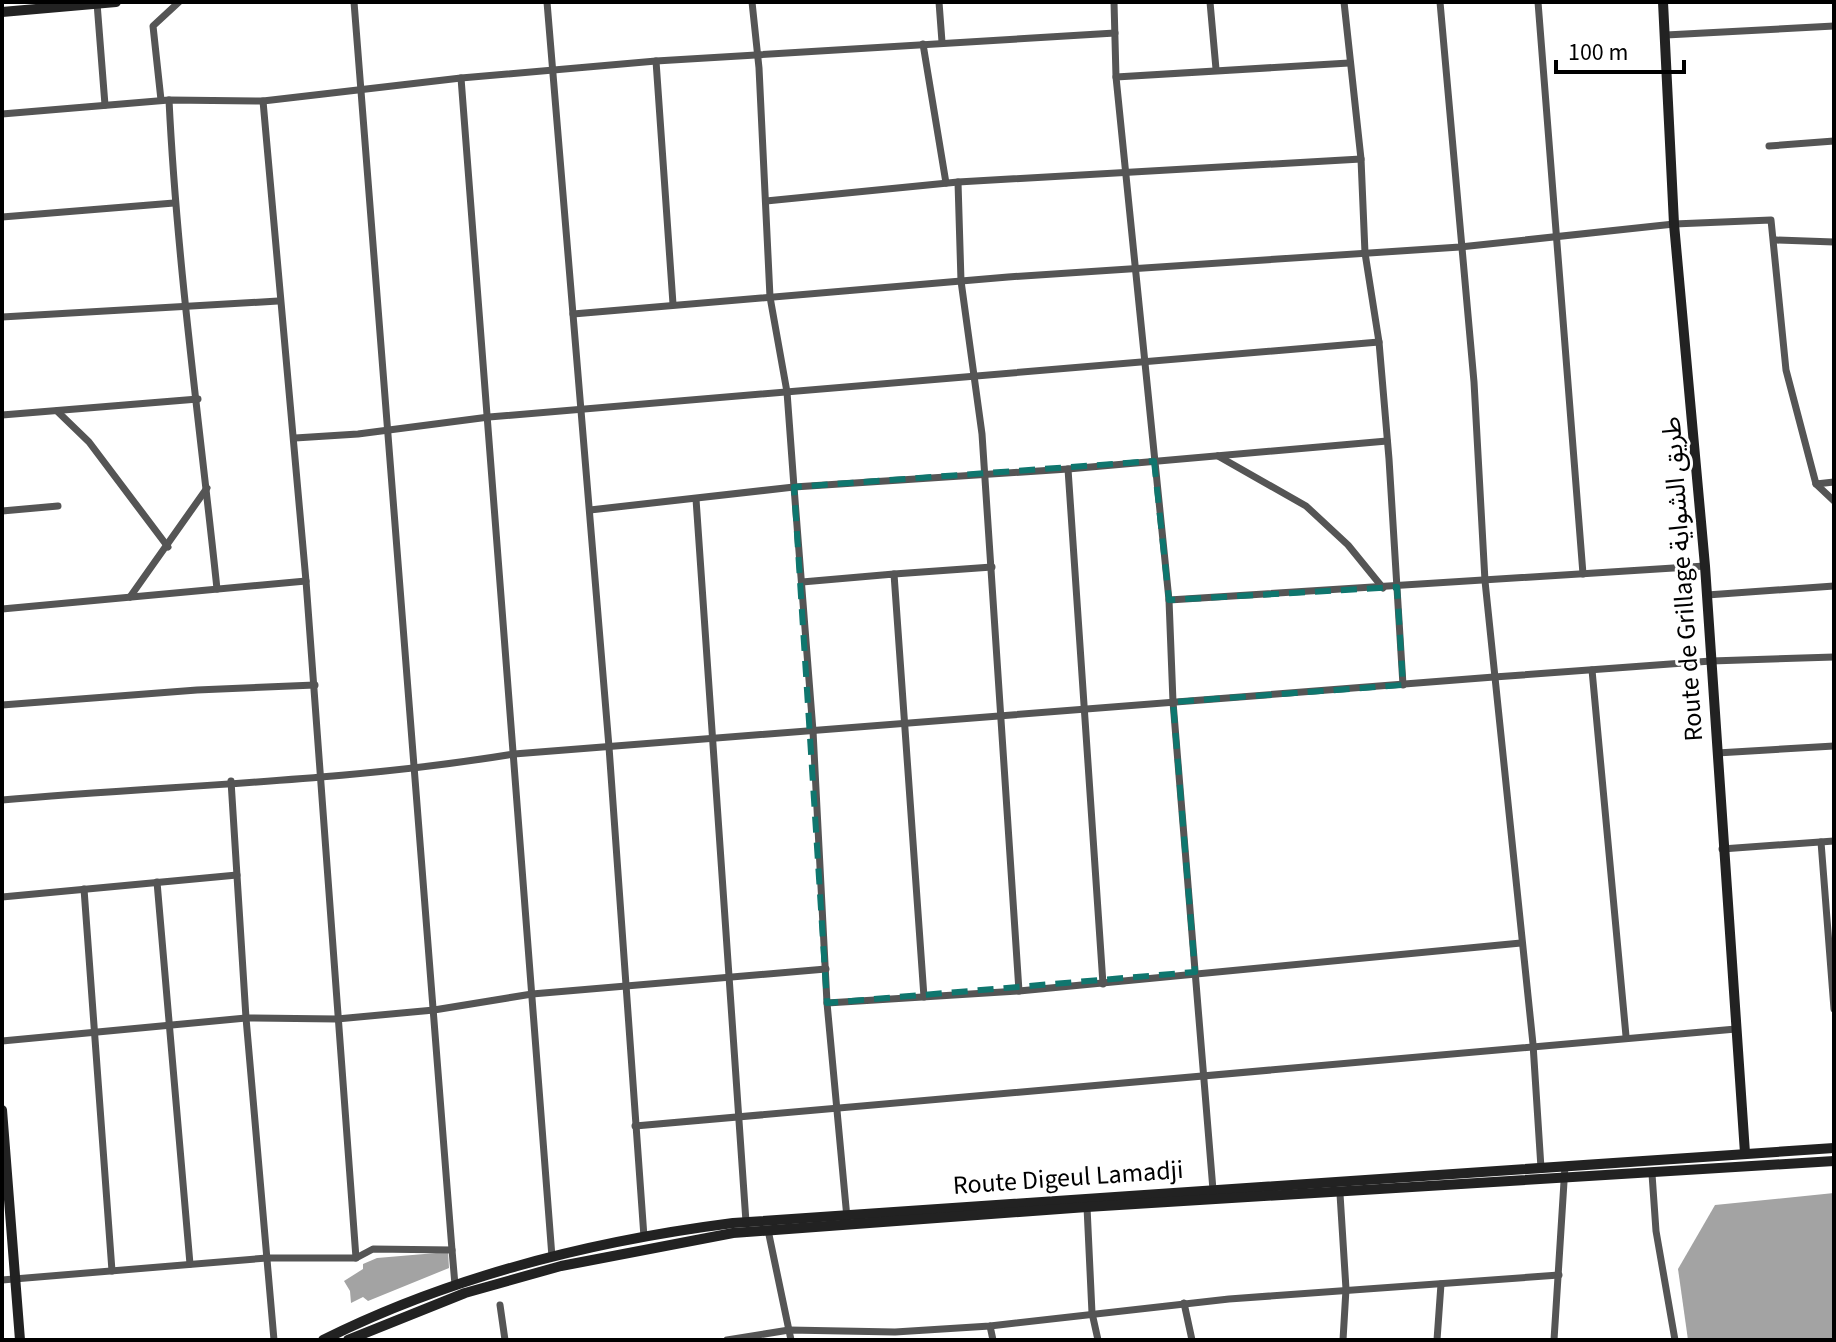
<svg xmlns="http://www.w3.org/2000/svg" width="1836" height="1342" viewBox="0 0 1836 1342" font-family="'Source Sans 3','Noto Sans Arabic',sans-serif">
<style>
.water{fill:#a3a3a3}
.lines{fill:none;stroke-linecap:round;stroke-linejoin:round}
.street{stroke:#555;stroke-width:7}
.secondary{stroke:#222;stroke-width:10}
.marked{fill:none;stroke:#0f766e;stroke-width:6;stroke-dasharray:16 10;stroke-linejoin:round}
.labels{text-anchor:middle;stroke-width:6;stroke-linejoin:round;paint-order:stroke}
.street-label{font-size:26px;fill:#000;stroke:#fff}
</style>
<rect width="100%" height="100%" fill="#fff"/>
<g class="water">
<path d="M 1834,1193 L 1834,1340 L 1688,1340 L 1678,1269 L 1715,1205 Z"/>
<path d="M 448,1252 L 449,1268 L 368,1301 L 363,1297 L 351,1303 L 350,1291 L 344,1281 L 363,1269 L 363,1264 L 377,1258 Z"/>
</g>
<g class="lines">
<g class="street">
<path d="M 354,2 L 452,1250"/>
<path d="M 547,2 L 609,747 L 644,1237"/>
<path d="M 752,2 L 759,68 L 770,297 L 787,392 L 794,487 L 813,731 L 827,1003 L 847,1218"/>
<path d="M 939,2 L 942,42"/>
<path d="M 1114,2 L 1116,77 L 1169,600 L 1173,702 L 1213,1190"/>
<path d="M 1210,2 L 1216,69"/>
<path d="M 1344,2 L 1361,159 L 1365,253 L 1379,342 L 1389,459 L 1403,685"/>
<path d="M 1440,2 L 1474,382 L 1485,581 L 1533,1044 L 1541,1168"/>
<path d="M 1538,2 L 1583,574"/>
<path d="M 97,3 L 105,105"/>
<path d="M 1666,35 L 1834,26"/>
<path d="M 923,44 L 946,183"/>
<path d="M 656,61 L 673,304"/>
<path d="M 1116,77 L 1349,63"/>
<path d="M 461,78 L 552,1257"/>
<path d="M 161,100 L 153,26 L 179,2"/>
<path d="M 169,100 C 177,264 200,426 217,589"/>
<path d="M 263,101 L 306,581 L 356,1258"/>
<path d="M 2,114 L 169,100 L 263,101 L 461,78 L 656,61 L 1115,33"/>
<path d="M 1769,146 L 1834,141"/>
<path d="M 766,201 L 958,182 L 1361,159"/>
<path d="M 2,217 L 174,203"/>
<path d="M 1776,240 L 1834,242"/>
<path d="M 573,314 L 1008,277 L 1460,247 L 1674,224 L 1771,220 L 1786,370 L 1816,484 L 1834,482"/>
<path d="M 2,317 L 278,301"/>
<path d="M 57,411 L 89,442 L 168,547"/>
<path d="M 2,415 L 198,399"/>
<path d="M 295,438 L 358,434 L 489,417 L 1379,342"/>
<path d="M 1218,456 L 1306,506 L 1348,545 L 1383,588"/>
<path d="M 1068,469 L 1103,984"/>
<path d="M 1816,484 L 1834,501"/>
<path d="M 696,499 L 746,1222"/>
<path d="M 590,510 L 794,487 L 1068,469 L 1387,441"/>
<path d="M 2,511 L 58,506"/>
<path d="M 894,574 L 992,567"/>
<path d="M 802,582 L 894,574 L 924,997"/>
<path d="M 1707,595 L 1834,586"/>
<path d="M 130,597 L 207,488"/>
<path d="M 1169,600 L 1705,566"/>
<path d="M 2,609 L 306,581"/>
<path d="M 1592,670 L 1626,1036"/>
<path d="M 2,705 L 197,690 L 315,685"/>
<path d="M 1717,753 L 1834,746"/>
<path d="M 231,781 L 246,1018 L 274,1340"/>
<path d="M 2,800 C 173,785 345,782 514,754 L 1494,677 L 1711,661 L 1834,657"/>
<path d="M 1821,842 L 1834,1009"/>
<path d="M 1722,849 L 1834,841"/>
<path d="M 157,882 L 190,1264"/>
<path d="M 84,889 L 112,1271"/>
<path d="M 2,897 L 237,875"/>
<path d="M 1019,991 L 1521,943"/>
<path d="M 827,1003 L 1019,991 L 982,434 L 961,281 L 958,182"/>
<path d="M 2,1041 L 246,1018 L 337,1019 L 434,1010 L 532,994 L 826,969"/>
<path d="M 635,1126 L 1736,1029"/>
<path d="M 1652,1174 L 1656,1231 L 1675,1340"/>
<path d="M 1340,1194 L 1346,1289 L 1343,1340"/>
<path d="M 1087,1207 L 1092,1313 L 1098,1340"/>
<path d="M 768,1230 L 791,1340"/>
<path d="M 2,1280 L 267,1258 L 356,1258 L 373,1249 L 452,1250 L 455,1285"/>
<path d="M 1184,1303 L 1192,1340"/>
<path d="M 500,1305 L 505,1340"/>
<path d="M 990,1326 L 993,1340"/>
<path d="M 727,1340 L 789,1330 L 895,1332 L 990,1326 L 1229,1299 L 1559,1275"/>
<path d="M 1437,1340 L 1441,1284"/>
<path d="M 1554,1340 L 1565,1166"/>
</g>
<g class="secondary">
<path d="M 1663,2 L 1674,224 L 1705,566 L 1745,1153"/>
<path d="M 2,12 L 116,2"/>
<path d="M 2,1110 L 20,1340"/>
<path d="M 323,1340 C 451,1276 592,1241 733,1223 L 1834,1148"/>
<path d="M 348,1340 L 465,1293 L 561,1266 L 733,1233 L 1087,1207 L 1834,1161"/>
</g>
</g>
<path class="marked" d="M 1154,461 L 1169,600 L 1397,587 L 1403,685 L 1173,702 L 1195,972 L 827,1003 L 794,487 Z"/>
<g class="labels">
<g class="street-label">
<text transform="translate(1682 579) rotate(-94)" y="9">Route de Grillage طريق الشواية</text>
<text transform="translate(1068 1177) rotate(-4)" y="9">Route Digeul Lamadji</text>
</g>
</g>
<rect width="1836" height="1342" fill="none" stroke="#000000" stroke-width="8"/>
<path d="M1556 60v12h128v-12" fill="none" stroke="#000000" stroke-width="4"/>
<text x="1568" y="60" font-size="24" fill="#000000" stroke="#ffffff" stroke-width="6" paint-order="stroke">100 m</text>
</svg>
